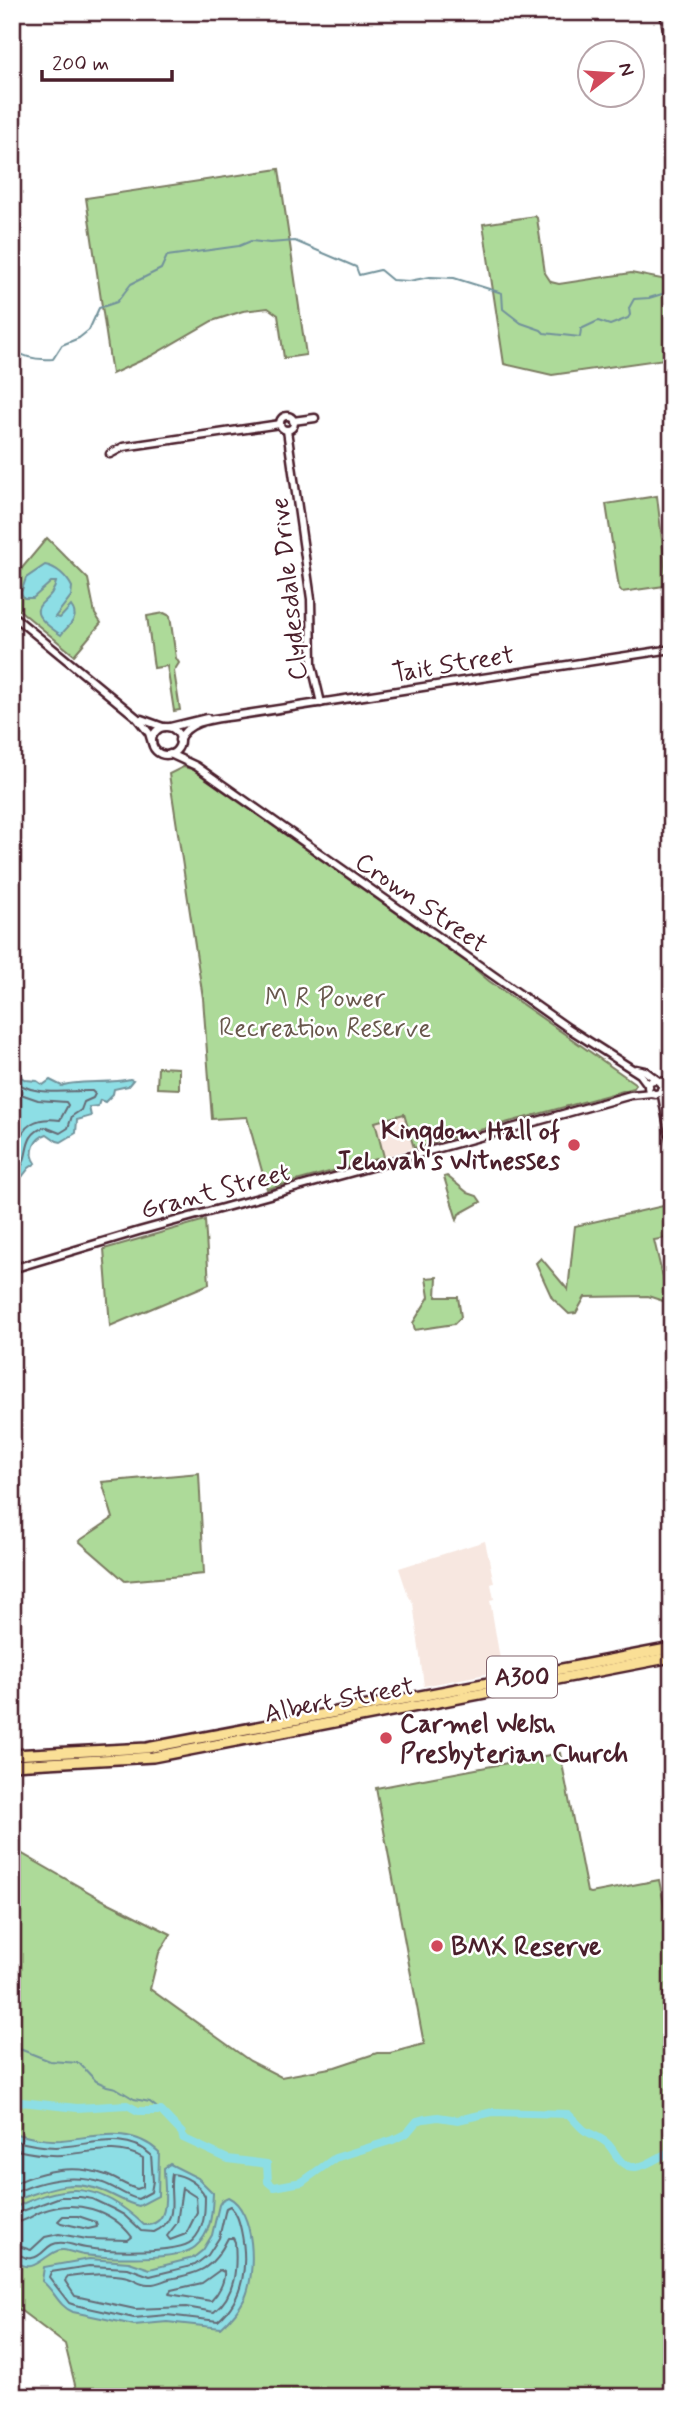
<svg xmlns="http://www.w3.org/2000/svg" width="684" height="2409" viewBox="0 0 684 2409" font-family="Mynerve,sans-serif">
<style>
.built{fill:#f7e7e0}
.green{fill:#adda99;stroke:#7c7c62;stroke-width:2}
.water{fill:#8ddee5;stroke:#72929b;stroke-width:2}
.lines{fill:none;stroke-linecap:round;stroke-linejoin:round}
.shore{stroke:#656b75;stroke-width:2}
.stream{stroke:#72929b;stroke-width:2}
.river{stroke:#8ddee5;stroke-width:8}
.minor-casing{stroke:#4a1f2b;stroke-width:11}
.highway-casing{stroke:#4a1f2b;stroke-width:14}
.minor{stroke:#fff;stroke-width:6}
.highway{stroke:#fadf96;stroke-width:9}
.poi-dot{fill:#d1495b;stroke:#fff;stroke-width:2.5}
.labels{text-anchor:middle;stroke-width:5;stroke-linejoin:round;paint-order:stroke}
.shield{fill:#fff;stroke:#80626b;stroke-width:2}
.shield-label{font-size:24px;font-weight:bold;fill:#4a1f2b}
.street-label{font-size:26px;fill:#4a1f2b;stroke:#fff}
.park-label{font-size:26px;fill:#68574c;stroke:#fff}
.poi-label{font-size:26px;font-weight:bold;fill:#4a1f2b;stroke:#fff;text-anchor:start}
</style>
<rect width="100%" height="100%" fill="#fff"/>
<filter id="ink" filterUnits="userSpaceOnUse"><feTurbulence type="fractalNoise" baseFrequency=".0143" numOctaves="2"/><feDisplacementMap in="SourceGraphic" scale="14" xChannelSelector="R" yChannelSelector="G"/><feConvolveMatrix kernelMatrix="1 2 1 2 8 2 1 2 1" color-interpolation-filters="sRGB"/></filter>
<g filter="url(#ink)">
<g class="built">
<path d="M 404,1114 L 414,1148 L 384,1157 L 375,1122 Z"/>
<path d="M 485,1541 L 494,1583 L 491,1584 L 494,1599 L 490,1600 L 502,1671 L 424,1686 L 413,1603 L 408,1595 L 399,1568 Z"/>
</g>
<g class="green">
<path d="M 279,169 L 306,355 L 284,358 L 278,315 L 268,308 L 243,311 L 212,321 L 151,356 L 112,374 L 86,198 Z"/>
<path d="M 535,216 L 537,218 L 545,273 L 551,282 L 559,284 L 631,273 L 672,281 L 672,358 L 552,375 L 504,364 L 483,224 Z"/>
<path d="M 657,496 L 667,583 L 664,586 L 622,592 L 619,588 L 606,504 Z"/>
<path d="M 47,538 L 88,579 L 95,614 L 101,623 L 74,655 L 12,604 L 12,580 Z"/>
<path d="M 164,613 L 170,616 L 176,658 L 179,663 L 174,671 L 180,710 L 174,711 L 167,666 L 154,668 L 147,616 Z"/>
<path d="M 183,767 L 192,769 L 470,965 L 489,981 L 636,1084 L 634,1088 L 414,1148 L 404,1114 L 375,1122 L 384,1157 L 267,1189 L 247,1117 L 212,1119 L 203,998 L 169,774 Z"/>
<path d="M 158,1067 L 179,1068 L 179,1089 L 157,1088 Z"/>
<path d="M 447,1176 L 468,1193 L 477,1196 L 481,1202 L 459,1214 L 457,1220 L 444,1177 Z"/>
<path d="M 672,1204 L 672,1237 L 654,1240 L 669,1303 L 648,1296 L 585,1297 L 576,1313 L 569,1314 L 552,1298 L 536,1263 L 541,1258 L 568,1290 L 575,1226 Z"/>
<path d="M 205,1220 L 209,1284 L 110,1326 L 104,1249 Z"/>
<path d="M 437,1277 L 436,1297 L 458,1297 L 461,1317 L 454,1324 L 415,1330 L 413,1323 L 429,1297 L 426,1278 Z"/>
<path d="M 199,1473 L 204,1574 L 125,1581 L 79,1541 L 113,1518 L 102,1482 Z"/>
<path d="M 560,1753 L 587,1892 L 591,1893 L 659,1880 L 672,1944 L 672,1990 L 663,1994 L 672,2015 L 672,2397 L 78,2397 L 65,2344 L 12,2304 L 12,1848 L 101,1899 L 171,1934 L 159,1953 L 150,1989 L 250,2061 L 281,2077 L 335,2067 L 377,2053 L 390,2053 L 424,2044 L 376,1788 Z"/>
</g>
<g class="water">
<path d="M 45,565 C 57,567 67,577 72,587 L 71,596 L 55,617 L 60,618 L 71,606 C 81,619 68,625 61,635 C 14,603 52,608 56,582 L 51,582 L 33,598 L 24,598 L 21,593 L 26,578 Z"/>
<path d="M 21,1071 L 21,1077 L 26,1080 L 37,1081 L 43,1085 L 50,1080 L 62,1086 C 71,1080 114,1084 130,1079 L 133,1080 L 128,1086 L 114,1089 L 113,1094 L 105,1102 L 100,1100 L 98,1106 L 89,1107 L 91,1116 L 77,1120 L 76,1133 L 61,1142 L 57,1141 L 47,1134 C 35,1138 28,1152 36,1163 L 29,1168 L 22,1177 L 12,1181 L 12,1072 Z"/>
<path d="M 12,2133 C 28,2137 44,2141 61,2140 C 96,2137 131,2125 159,2152 L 158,2196 L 139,2206 C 125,2203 116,2196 103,2191 C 67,2177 45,2191 12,2201 Z"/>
<path d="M 170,2164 L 198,2178 L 213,2193 C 212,2212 212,2233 195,2247 C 178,2261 107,2258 84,2255 C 77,2254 71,2251 63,2250 C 47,2249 35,2278 16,2261 C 9,2254 12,2220 12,2209 C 66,2181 99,2182 144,2225 C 173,2226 164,2189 164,2168 Z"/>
<path d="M 228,2197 C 256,2210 256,2274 245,2298 C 239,2310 231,2319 221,2328 L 167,2322 L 134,2325 L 73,2312 C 58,2306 54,2290 42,2281 L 44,2267 L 89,2259 L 129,2262 L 150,2269 L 193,2258 L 203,2250 L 212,2235 L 219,2205 L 222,2200 Z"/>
</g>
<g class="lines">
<g class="shore">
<path d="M 12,1078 C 29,1098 68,1090 92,1091 L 95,1094 L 93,1098 L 84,1102 L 81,1110 L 72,1116 L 68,1128 L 60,1133 L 45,1127 C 17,1136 35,1164 12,1173"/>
<path d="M 12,1091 L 38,1100 L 66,1102 L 68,1105 L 60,1120 C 37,1117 22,1123 17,1148 C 16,1155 16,1158 12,1164"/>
<path d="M 12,2140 C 27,2144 41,2147 56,2147 C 87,2146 126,2130 151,2155 L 153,2181 L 151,2192 L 138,2199 C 125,2196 115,2187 103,2183 C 71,2173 41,2180 12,2194"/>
<path d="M 12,2149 C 29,2153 45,2156 62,2155 C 89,2153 117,2143 143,2158 L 143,2187 L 137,2189 C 126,2186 117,2179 106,2175 C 74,2164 42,2170 12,2185"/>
<path d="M 182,2188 L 196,2197 L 197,2212 L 186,2234 L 170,2240 L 167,2236 L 177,2223 Z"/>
<path d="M 230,2206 C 237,2213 239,2221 241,2230 C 248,2263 245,2298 218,2321 L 167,2315 L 134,2318 L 75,2305 L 69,2303 L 49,2277 L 51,2272 L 89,2266 L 128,2268 L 150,2276 L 195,2265 L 208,2255 L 219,2238 L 226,2208 Z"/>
<path d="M 12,2215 L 60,2197 L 80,2197 L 92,2199 L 113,2209 L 124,2215 L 141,2231 L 154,2232 C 182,2219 167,2197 172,2174 C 185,2175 199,2184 205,2196 C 205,2211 205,2229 192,2241 C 178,2254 106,2251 86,2248 C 78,2247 72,2244 64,2243 C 45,2241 46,2256 32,2258 C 24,2260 20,2253 12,2252"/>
<path d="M 78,2216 L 96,2222 L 97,2227 L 88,2229 L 61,2223 L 58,2221 L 63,2216 Z"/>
<path d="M 12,2223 C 24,2223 32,2215 43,2211 C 75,2199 111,2209 132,2237 L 128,2240 L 87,2239 L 59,2234 L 45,2237 L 31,2250 L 12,2244"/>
<path d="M 228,2238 L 233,2238 L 235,2242 C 237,2267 236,2295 214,2312 L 186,2307 L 135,2309 L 75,2296 L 65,2281 L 68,2277 C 85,2274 110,2273 128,2277 C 135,2279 140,2284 148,2284 C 156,2285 162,2281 169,2279 C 201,2273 213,2269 228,2238 Z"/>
<path d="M 220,2270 L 224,2272 C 225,2282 218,2294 211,2301 L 169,2294 L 171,2290 L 202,2283 Z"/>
</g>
<g class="stream">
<path d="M 12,349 C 24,358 39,360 53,359 L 62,345 L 79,338 L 89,330 L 99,308 L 117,302 L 131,284 L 161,269 L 167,256 L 239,246 L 251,241 L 270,243 L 295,241 L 356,267 L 359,275 L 380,270 L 392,280 L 409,281 L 430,277 L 454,278 L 502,293 L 503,309 L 521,323 L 541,330 L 544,333 L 580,337 L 581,329 L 598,321 L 610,325 L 628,318 L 630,315 L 629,308 L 634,299 L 649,298 L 672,291"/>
<path d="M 12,2046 L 50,2061 L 79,2063 L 96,2081 L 107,2086 L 116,2088 L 134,2099 L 150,2102 L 161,2111"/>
</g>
<path class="river" d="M 12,2101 L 77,2108 L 127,2105 L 138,2111 L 161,2111 L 182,2133 L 183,2138 L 228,2159 L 267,2164 L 268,2182 L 274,2187 L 302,2182 L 335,2158 L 393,2140 L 407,2133 L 417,2121 L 424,2119 L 438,2117 L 458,2120 L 493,2112 L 568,2114 C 574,2119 578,2125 584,2130 C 591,2135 601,2137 608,2144 C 617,2154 620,2168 636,2167 C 649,2166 660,2155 672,2151"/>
<g class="minor-casing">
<g id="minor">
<path d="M 664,12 L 672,60"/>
<circle cx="287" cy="423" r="7"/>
<path d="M 293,421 L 315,418"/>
<path d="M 287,430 L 311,599 L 312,665 L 321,703"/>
<path d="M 110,454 L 123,447 L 280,424"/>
<path d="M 12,615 L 136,717 L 149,733 L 152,743"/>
<path d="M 141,719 L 163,727"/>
<path d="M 170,727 L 207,718"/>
<circle cx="166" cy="741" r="14"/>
<path d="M 179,740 C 189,718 219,719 240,715 L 672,649"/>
<path d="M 170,754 L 196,766 L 568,1028 L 640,1074 L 649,1086"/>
<path d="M 636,1069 L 645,1071 L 657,1080"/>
<circle cx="655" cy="1087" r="7"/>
<path d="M 659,1082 L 672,1081"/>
<path d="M 661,1090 L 672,1149"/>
<path d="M 12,1269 L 139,1231 L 563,1114 L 631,1095 L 652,1093"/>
</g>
</g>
<g class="highway-casing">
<g id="highway">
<path d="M 12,1755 L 147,1748 L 672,1648"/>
<path d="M 12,1765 L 153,1757 L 672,1657"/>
</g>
</g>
<use href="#minor" class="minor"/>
<use href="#highway" class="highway"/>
</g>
</g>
<g class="poi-dot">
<circle cx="574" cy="1145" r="7"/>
<circle cx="386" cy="1738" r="7"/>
<circle cx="437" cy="1946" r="7"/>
</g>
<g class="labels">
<rect class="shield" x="487" y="1656.5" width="70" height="41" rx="5"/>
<g class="shield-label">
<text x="522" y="1685">A300</text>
</g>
<g class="street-label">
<text transform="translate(288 589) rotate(-96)" y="9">Clydesdale Drive</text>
<text transform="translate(453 663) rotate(-9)" y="9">Tait Street</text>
<text transform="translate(422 902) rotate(35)" y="9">Crown Street</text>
<text transform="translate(215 1190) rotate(-15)" y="9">Grant Street</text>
<text transform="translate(339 1699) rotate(-11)" y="9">Albert Street</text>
</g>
<g class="park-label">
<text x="325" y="1006">M R Power<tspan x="325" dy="30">Recreation Reserve</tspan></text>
</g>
<g class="poi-label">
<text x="560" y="1139" text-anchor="end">Kingdom Hall of<tspan x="560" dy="30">Jehovah's Witnesses</tspan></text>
<text x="400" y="1732">Carmel Welsh<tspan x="400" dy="30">Presbyterian Church</tspan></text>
<text x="451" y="1955">BMX Reserve</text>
</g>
</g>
<rect width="684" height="2409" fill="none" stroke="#fff" stroke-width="42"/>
<rect x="21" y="21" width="642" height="2367" fill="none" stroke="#4a1f2b" stroke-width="2.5" filter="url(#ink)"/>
<g transform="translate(611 74) rotate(73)"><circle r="33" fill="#ffffff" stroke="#b7a5aa" stroke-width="2"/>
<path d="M0-5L12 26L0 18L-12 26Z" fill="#d1495b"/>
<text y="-10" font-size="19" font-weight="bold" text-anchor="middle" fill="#4a1f2b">N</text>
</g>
<path d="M42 70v10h130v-10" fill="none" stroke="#4a1f2b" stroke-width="3.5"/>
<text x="52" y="70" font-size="21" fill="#4a1f2b" stroke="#ffffff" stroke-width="5" paint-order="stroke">200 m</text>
</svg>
